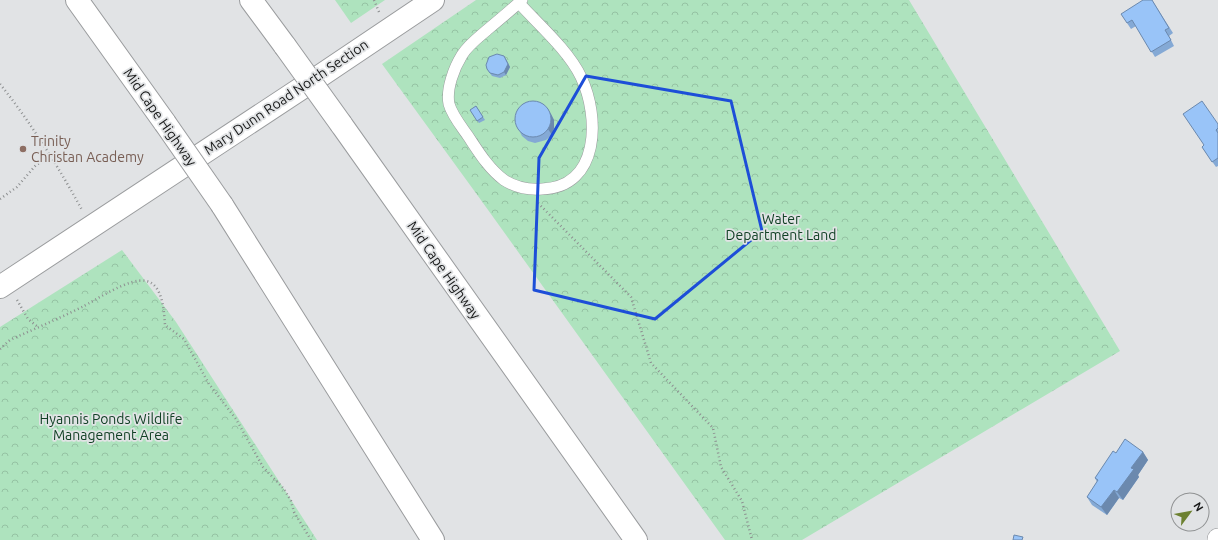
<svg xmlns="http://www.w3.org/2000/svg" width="1218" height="540" viewBox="0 0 1218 540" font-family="Ubuntu,sans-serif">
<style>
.forest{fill:url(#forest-crowns)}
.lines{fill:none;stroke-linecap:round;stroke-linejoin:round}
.service-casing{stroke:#9a9c9e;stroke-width:12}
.minor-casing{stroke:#9a9c9e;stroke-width:22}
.tertiary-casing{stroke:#9a9c9e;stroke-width:24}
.motorway-casing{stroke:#9a9c9e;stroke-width:24}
.path{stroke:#8d8f90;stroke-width:2.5;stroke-dasharray:1 3;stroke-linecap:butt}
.service{stroke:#fff;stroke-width:11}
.minor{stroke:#fff;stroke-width:21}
.tertiary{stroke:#fff;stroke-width:22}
.motorway{stroke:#fff;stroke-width:22}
.motorway-bridge-casing{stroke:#9a9c9e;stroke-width:24;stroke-linecap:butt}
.motorway-bridge{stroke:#fff;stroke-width:22}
.wall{fill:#84a9d5}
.shaded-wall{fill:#6b89ae}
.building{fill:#99c4f8;stroke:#6b89ae}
.marked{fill:none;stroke:#1d4ed8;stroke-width:3;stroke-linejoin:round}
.education-dot{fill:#8d6e63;stroke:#e1e3e5;stroke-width:1.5}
.labels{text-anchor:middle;stroke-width:3.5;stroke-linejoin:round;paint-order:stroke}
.street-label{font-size:14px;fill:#171818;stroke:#e1e3e5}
.education-label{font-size:14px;fill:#785e54;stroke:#e1e3e5;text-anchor:start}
.park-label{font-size:14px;fill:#114125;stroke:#e1e3e5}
</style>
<defs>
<pattern id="forest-crowns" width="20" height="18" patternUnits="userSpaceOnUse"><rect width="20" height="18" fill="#aee3be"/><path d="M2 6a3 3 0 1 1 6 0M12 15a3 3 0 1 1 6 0" fill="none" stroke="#95c2a3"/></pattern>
</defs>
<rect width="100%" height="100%" fill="#e1e3e5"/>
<g class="forest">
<path d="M 335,0 L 385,0 L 351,23 Z"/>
<path d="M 476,0 L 909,0 L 1120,351 L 802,540 L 725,540 L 478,196 L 382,64 Z"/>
<path d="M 122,250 L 176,322 L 317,540 L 0,540 L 0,327 Z"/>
</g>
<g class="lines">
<g class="service-casing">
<path id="service" d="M 519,3 C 538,24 569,51 581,77 C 600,117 600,187 542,189 C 529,190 515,187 504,180 C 488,168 478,151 468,136 C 461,126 452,115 449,104 C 446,89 454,68 462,55 C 468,45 479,37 487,30 C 499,20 511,10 522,0"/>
</g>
<g class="minor-casing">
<path id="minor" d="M 1218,540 L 1218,539"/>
</g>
<g class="tertiary-casing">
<path id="tertiary" d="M 0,287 L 320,76 L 433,0"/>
</g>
<g class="motorway-casing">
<g id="motorway">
<path d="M 77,0 L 165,123"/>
<path d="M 251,0 L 285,46"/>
<path d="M 341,124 L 636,540"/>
<path d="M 222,205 L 433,540"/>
</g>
</g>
<g class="path">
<path d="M 374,0 L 379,12"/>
<path d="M 0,84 C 31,123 58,166 82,210"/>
<path d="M 0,199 L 17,187 L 36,165 L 51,157"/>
<path d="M 538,203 L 631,297 L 651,363 L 713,428 L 721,467 L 742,501 L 752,540"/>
<path d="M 17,300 L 28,319 L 38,327"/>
<path d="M 0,349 L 10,340 C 34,329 58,319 82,307 C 96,300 130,277 146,281 C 163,284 164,312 165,325 L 184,339 L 209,384 L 236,419 L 263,467 L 284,489 L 291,501 L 294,512 L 311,540"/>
</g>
<use href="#service" class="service"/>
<use href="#minor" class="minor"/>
<use href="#tertiary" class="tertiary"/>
<use href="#motorway" class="motorway"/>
<g class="motorway-bridge-casing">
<g id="motorway-bridge">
<path d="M 285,46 L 341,124"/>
<path d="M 165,123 L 222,205"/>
</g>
</g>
<use href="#motorway-bridge" class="motorway-bridge"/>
</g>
<g class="wall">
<path d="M 1152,0 L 1173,33 L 1169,36 L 1174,46 L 1155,57 L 1136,26 L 1131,29 L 1127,23 Z"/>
<path d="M 506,59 L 510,67 L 506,75 L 500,78 L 492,76 L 487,69 Z"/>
<path d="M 476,106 L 485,120 L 479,123 L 470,110 Z"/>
<path d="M 551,114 L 554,120 L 554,128 L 552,135 L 546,140 L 535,143 L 528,141 L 522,136 L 519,130 Z"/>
<path d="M 1218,124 L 1218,166 L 1216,167 L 1202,147 L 1204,145 Z"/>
<path d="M 1143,452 L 1148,460 L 1138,475 L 1139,477 L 1123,500 L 1119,498 L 1107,515 L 1092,505 L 1087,497 L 1097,482 L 1095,478 L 1116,453 Z"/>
</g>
<g class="shaded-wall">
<path d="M 504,56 L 510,67 L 506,75 L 504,72 Z"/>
<path d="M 547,108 L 551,114 L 554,120 L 554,128 L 552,135 L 548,129 Z"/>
<path d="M 1143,452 L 1148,460 L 1138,475 L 1139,477 L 1123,500 L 1117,492 L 1131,468 Z"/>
<path d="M 1114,490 L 1119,498 L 1107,515 L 1101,507 Z"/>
</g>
<g class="building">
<path d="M 1143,0 L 1152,0 L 1169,28 L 1165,30 L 1171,40 L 1151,52 L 1132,20 L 1127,23 L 1121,14 Z"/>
<path d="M 497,54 L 504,56 L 508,64 L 504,72 L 498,75 L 490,73 L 487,69 L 486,65 L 489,57 Z"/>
<path d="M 1202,101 L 1218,124 L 1218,128 L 1216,130 L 1218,133 L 1218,158 L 1212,162 L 1202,147 L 1204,145 L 1183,114 Z"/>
<circle cx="533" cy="119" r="18"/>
<path d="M 476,106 L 483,117 L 477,121 L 470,110 Z"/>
<path d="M 1125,439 L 1143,452 L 1131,468 L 1134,469 L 1117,492 L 1114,490 L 1101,507 L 1087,497 L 1098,480 L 1095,478 L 1113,451 L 1116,453 Z"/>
<path d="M 1014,535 L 1023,537 L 1022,540 L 1013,540 Z"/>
</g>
<path class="marked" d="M 586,76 L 731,101 L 762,231 L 655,319 L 534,290 L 539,158 Z"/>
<circle class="education-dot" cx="23" cy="149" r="4"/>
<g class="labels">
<g class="street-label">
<text transform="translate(286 97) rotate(-34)" y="5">Mary Dunn Road North Section</text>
<text transform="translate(160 117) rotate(55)" y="5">Mid Cape Highway</text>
<text transform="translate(444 270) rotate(55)" y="5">Mid Cape Highway</text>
</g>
<g class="education-label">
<text x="31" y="146">Trinity<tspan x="31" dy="16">Christan Academy</tspan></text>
</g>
<g class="park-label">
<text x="781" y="224">Water<tspan x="781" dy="16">Department Land</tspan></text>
<text x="111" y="424">Hyannis Ponds Wildlife<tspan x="111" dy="16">Management Area</tspan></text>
</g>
</g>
<g transform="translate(1190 512) rotate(58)"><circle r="19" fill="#e1e3e5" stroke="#909293"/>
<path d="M0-3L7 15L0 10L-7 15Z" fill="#6d8131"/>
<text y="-6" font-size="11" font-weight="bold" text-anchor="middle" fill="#171818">N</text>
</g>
</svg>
